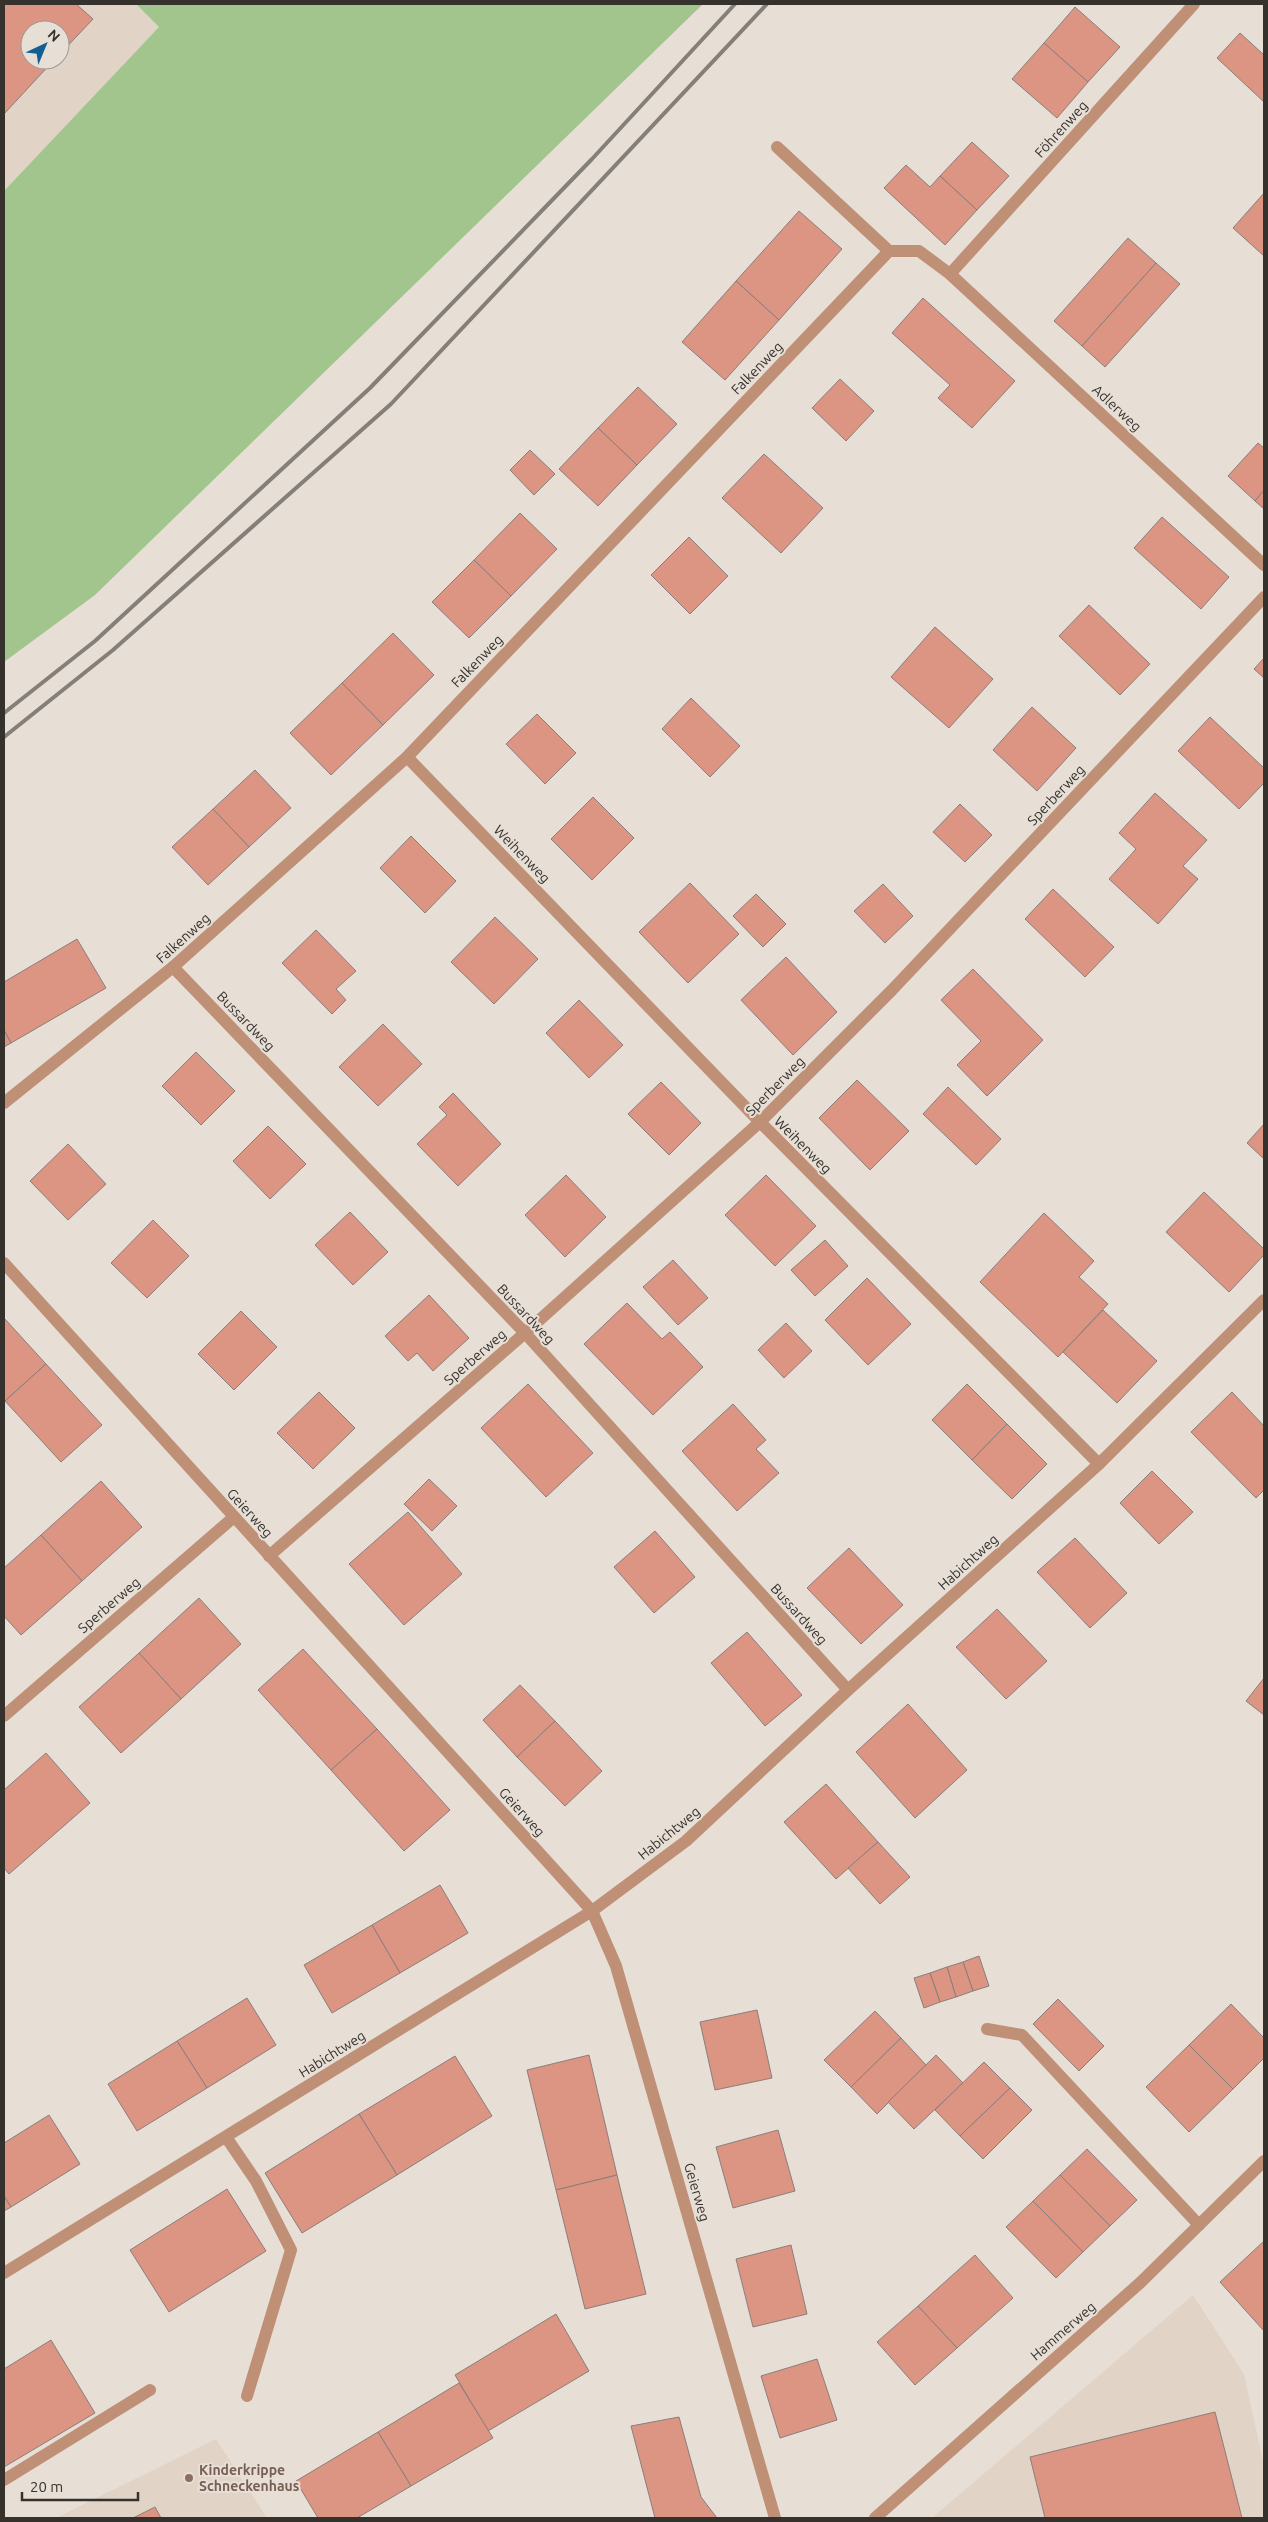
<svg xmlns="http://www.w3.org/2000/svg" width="1268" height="2522" viewBox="0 0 1268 2522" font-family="Ubuntu,sans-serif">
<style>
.built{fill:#e1d3c5;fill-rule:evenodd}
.green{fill:#a1c58c}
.building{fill:#dc9483;stroke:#8a7e7b}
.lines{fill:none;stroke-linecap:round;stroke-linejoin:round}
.minor{stroke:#bf8f76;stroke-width:12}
.rail{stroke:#847f79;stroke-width:4}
.education-dot{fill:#8d6e63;stroke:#e7dfd6;stroke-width:2}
.labels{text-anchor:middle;stroke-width:4;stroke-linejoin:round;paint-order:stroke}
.street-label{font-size:14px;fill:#35322e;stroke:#e7dfd6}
.education-label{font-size:14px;font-weight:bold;fill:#785e54;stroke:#e7dfd6;text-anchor:start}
</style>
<rect width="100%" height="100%" fill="#e7dfd6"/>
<g class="built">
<path d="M 4,4 L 136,4 L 159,27 L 4,191 ZM 30,30 L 60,30 L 60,60 L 30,60 Z"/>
<path d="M 1193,2295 L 1244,2374 L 1264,2466 L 1264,2518 L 932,2518 Z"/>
<path d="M 216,2439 L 267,2518 L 56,2518 Z"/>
</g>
<path class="green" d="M 136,4 L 703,4 L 95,595 L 4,662 L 4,191 L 159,27 Z"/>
<g class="building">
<path d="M 4,4 L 76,4 L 93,19 L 60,54 L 60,30 L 30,30 L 30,60 L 54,60 L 4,114 Z"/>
<path d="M 1075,7 L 1120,47 L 1088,82 L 1044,43 Z"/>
<path d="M 1240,33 L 1264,55 L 1264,102 L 1217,58 Z"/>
<path d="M 1044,43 L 1088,82 L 1057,118 L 1012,79 Z"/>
<path d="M 972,142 L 1009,176 L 977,210 L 940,176 Z"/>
<path d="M 906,165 L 930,187 L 940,176 L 977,210 L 945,245 L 884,188 Z"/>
<path d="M 1264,193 L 1264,256 L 1233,228 Z"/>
<path d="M 799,211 L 842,249 L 779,320 L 736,281 Z"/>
<path d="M 1128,238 L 1156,263 L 1082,346 L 1054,321 Z"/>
<path d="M 1156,263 L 1180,284 L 1105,367 L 1082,346 Z"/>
<path d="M 736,281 L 779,320 L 725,380 L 682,342 Z"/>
<path d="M 923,298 L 1015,381 L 972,428 L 938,398 L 950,385 L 892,333 Z"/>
<path d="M 840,379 L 874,411 L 846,441 L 812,408 Z"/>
<path d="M 638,387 L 677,424 L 637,465 L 598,428 Z"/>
<path d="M 598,428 L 637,465 L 598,506 L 559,469 Z"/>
<path d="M 1258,443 L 1264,448 L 1264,490 L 1255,501 L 1228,476 Z"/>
<path d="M 530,450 L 555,474 L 534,495 L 510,470 Z"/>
<path d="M 764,454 L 823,508 L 781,553 L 722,498 Z"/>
<path d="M 1264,490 L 1264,509 L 1255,501 Z"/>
<path d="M 520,513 L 557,549 L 511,596 L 474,560 Z"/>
<path d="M 1162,517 L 1229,577 L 1201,609 L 1134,548 Z"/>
<path d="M 689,537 L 728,576 L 690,614 L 651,575 Z"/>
<path d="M 474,560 L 511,596 L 469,638 L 432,602 Z"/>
<path d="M 1089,605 L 1150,664 L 1120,695 L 1059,636 Z"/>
<path d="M 935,627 L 993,679 L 949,728 L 891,677 Z"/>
<path d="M 393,633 L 434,675 L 383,725 L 342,683 Z"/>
<path d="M 1264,658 L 1264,678 L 1254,669 Z"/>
<path d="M 342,683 L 383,725 L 331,775 L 290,733 Z"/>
<path d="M 691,698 L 740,746 L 710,777 L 662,729 Z"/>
<path d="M 1032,707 L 1076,748 L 1037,791 L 993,750 Z"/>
<path d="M 537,714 L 576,753 L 545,784 L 506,744 Z"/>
<path d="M 1210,717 L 1264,768 L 1264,783 L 1239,809 L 1178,751 Z"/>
<path d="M 255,770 L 291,808 L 249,847 L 213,809 Z"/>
<path d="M 1155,793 L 1207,840 L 1183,866 L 1198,879 L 1158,924 L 1109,879 L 1136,849 L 1119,833 Z"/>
<path d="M 593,797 L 634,838 L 592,880 L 551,839 Z"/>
<path d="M 960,804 L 992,835 L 965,862 L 933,832 Z"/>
<path d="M 213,809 L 249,847 L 208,885 L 172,847 Z"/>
<path d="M 411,836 L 456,881 L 425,913 L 380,868 Z"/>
<path d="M 690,883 L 739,934 L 688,983 L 639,932 Z"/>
<path d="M 883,884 L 913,916 L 885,943 L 854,911 Z"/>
<path d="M 1053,889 L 1114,947 L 1085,977 L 1025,919 Z"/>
<path d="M 756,894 L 786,924 L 763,947 L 733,916 Z"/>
<path d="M 495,917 L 538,959 L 494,1004 L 451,962 Z"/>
<path d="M 316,930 L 356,971 L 336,989 L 346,1000 L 332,1014 L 282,963 Z"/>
<path d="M 77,939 L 106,988 L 11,1043 L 4,1030 L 4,982 Z"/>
<path d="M 786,957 L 837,1012 L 793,1055 L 741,1000 Z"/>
<path d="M 973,969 L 1043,1040 L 987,1096 L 957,1065 L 981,1041 L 941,1000 Z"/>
<path d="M 579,1000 L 623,1045 L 589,1078 L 546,1033 Z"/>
<path d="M 383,1024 L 422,1064 L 378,1106 L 339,1067 Z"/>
<path d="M 4,1030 L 11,1043 L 4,1047 Z"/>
<path d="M 196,1052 L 235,1091 L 201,1125 L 162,1086 Z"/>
<path d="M 857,1080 L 909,1131 L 870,1170 L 819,1118 Z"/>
<path d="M 661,1082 L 701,1123 L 669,1155 L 628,1114 Z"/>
<path d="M 948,1087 L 1001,1139 L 976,1165 L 923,1114 Z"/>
<path d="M 453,1093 L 501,1144 L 458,1186 L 417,1144 L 447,1115 L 439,1107 Z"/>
<path d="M 1264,1124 L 1264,1159 L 1247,1143 Z"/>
<path d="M 268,1126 L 306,1164 L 270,1199 L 233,1161 Z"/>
<path d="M 68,1144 L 106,1184 L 68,1220 L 30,1181 Z"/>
<path d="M 566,1175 L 606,1217 L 565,1257 L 525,1215 Z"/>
<path d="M 766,1175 L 816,1226 L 775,1266 L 725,1215 Z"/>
<path d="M 1204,1192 L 1264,1249 L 1264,1255 L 1229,1292 L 1166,1232 Z"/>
<path d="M 350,1212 L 388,1252 L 353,1285 L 315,1245 Z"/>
<path d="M 1044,1213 L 1094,1261 L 1079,1277 L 1108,1304 L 1058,1357 L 980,1282 Z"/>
<path d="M 153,1220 L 189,1256 L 147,1298 L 111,1263 Z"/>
<path d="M 825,1240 L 848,1266 L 815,1296 L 791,1270 Z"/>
<path d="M 673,1260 L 708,1298 L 678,1325 L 643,1287 Z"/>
<path d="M 867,1278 L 911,1324 L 868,1365 L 825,1320 Z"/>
<path d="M 429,1295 L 469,1338 L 433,1371 L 417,1353 L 408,1361 L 385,1336 Z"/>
<path d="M 627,1303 L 662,1339 L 670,1332 L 703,1367 L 653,1415 L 584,1344 Z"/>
<path d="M 1103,1310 L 1157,1361 L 1117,1403 L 1063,1352 Z"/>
<path d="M 241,1311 L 277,1347 L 234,1390 L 198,1354 Z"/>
<path d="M 4,1318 L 46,1364 L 5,1401 L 4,1400 Z"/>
<path d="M 786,1323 L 812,1351 L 784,1378 L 758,1350 Z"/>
<path d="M 46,1364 L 102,1425 L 61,1462 L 5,1401 Z"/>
<path d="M 528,1384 L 593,1453 L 546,1497 L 481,1428 Z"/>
<path d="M 967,1384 L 1007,1424 L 972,1460 L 932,1420 Z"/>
<path d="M 319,1392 L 355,1428 L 313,1469 L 277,1433 Z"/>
<path d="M 1232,1392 L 1264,1426 L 1264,1490 L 1256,1498 L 1191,1432 Z"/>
<path d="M 733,1404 L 766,1440 L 756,1449 L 779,1473 L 737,1511 L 682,1451 Z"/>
<path d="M 1007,1424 L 1047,1464 L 1012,1499 L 972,1460 Z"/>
<path d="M 1152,1471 L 1193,1512 L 1159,1544 L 1120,1503 Z"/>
<path d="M 429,1479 L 457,1506 L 432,1531 L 404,1504 Z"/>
<path d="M 101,1481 L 142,1527 L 82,1581 L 41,1535 Z"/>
<path d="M 408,1512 L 462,1574 L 404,1625 L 349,1564 Z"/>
<path d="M 655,1531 L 695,1577 L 654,1613 L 614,1567 Z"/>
<path d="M 41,1535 L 82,1581 L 21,1635 L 4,1616 L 4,1568 Z"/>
<path d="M 1075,1538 L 1127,1593 L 1090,1628 L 1037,1572 Z"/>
<path d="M 849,1548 L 903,1605 L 861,1644 L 807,1588 Z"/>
<path d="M 199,1598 L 241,1644 L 181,1699 L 139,1653 Z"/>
<path d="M 997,1609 L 1047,1661 L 1006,1699 L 956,1647 Z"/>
<path d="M 747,1632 L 802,1695 L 765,1726 L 711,1663 Z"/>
<path d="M 303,1649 L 377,1729 L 331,1770 L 258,1690 Z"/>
<path d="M 139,1653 L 181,1699 L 121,1753 L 79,1707 Z"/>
<path d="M 1264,1678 L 1264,1715 L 1246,1701 Z"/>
<path d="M 520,1685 L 555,1721 L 517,1757 L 483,1720 Z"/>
<path d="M 908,1704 L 967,1770 L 915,1818 L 856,1752 Z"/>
<path d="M 555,1721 L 602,1771 L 565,1806 L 517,1757 Z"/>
<path d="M 377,1729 L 450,1810 L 404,1851 L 331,1770 Z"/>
<path d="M 46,1753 L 90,1803 L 9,1874 L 4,1868 L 4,1790 Z"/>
<path d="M 826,1784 L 878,1842 L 836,1879 L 784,1822 Z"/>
<path d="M 878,1842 L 910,1877 L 880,1904 L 848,1868 Z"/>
<path d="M 440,1885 L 468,1933 L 400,1973 L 372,1925 Z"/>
<path d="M 372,1925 L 400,1973 L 332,2013 L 304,1965 Z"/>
<path d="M 979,1956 L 989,1986 L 973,1991 L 963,1962 Z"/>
<path d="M 963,1962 L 973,1991 L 956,1997 L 947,1967 Z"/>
<path d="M 947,1967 L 956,1997 L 940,2002 L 930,1973 Z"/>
<path d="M 930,1973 L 940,2002 L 924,2008 L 914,1978 Z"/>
<path d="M 247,1998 L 276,2045 L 207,2088 L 177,2041 Z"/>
<path d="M 1058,1999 L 1104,2046 L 1079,2071 L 1033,2024 Z"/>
<path d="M 1231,2004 L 1264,2038 L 1264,2058 L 1233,2089 L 1189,2045 Z"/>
<path d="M 757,2010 L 772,2078 L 715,2090 L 700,2022 Z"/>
<path d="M 875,2011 L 901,2038 L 851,2087 L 824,2060 Z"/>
<path d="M 901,2038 L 926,2065 L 877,2114 L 851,2087 Z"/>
<path d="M 177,2041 L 207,2088 L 137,2131 L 108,2084 Z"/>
<path d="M 1189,2045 L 1233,2089 L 1189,2132 L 1146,2087 Z"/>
<path d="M 589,2055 L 617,2175 L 556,2190 L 527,2070 Z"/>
<path d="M 936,2055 L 963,2083 L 914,2129 L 888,2102 Z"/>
<path d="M 455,2056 L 492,2116 L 397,2175 L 359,2114 Z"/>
<path d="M 984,2062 L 1010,2088 L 960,2136 L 935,2110 Z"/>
<path d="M 1010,2088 L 1032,2110 L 983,2159 L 960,2136 Z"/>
<path d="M 359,2114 L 397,2175 L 302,2233 L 265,2173 Z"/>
<path d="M 49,2115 L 80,2164 L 11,2207 L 4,2196 L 4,2143 Z"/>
<path d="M 778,2130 L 795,2191 L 733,2208 L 716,2147 Z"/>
<path d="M 1087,2149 L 1137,2200 L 1110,2226 L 1060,2175 Z"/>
<path d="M 617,2175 L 646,2294 L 585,2309 L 556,2190 Z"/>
<path d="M 1060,2175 L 1110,2226 L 1083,2252 L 1033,2201 Z"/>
<path d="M 227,2189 L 266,2251 L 169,2312 L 130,2250 Z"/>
<path d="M 4,2196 L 11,2207 L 4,2211 Z"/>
<path d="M 1033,2201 L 1083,2252 L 1056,2278 L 1006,2227 Z"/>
<path d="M 1264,2241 L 1264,2331 L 1220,2282 Z"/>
<path d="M 791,2245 L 807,2314 L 753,2327 L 736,2259 Z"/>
<path d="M 975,2255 L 1013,2298 L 957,2348 L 918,2306 Z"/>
<path d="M 918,2306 L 957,2348 L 915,2385 L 877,2342 Z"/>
<path d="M 556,2314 L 589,2371 L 488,2431 L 455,2375 Z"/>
<path d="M 51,2340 L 95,2413 L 4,2467 L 4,2369 Z"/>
<path d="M 817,2359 L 837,2420 L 780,2438 L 761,2376 Z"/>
<path d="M 459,2383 L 493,2438 L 411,2486 L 378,2432 Z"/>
<path d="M 1215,2412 L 1242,2518 L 1045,2518 L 1030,2457 Z"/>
<path d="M 679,2417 L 701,2497 L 717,2518 L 655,2518 L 631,2426 Z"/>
<path d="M 378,2432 L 411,2486 L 357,2518 L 318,2518 L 296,2481 Z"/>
<path d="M 155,2507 L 161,2518 L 133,2518 Z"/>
</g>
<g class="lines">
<g class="minor">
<path d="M 777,147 L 889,251"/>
<path d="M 950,274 L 1194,4"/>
<path d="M 407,757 L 760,1122 L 1099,1464"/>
<path d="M 173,967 L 525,1333 L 848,1690"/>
<path d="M 4,1103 L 173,967 L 407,757 L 889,251 L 919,251 L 950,274 L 1264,565"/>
<path d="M 4,1263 L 592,1911 L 616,1966 L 775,2518"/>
<path d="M 269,1556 L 525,1333 L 760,1122 L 892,990 L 1264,597"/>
<path d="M 4,1716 L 234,1517"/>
<path d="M 987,2029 L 1022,2035 L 1199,2225"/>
<path d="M 226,2137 L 256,2181 L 291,2250 L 247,2396"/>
<path d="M 4,2273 L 592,1911 L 686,1841 L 848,1690 L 1099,1464 L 1264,1300"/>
<path d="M 4,2480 L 150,2390"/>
<path d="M 875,2518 L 1141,2282 L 1264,2161"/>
</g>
<g class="rail">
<path d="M 4,713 L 95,641 L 370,388 L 592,159 L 735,4"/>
<path d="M 4,737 L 113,650 L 391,404 L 767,4"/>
</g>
</g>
<circle class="education-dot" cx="189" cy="2478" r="5"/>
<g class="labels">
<g class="street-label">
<text transform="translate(1061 129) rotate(-48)" y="5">Föhrenweg</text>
<text transform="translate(757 368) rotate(-46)" y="5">Falkenweg</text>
<text transform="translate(1117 408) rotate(43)" y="5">Adlerweg</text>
<text transform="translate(477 661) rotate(-46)" y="5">Falkenweg</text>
<text transform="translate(1056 795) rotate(-47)" y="5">Sperberweg</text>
<text transform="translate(522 854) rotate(46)" y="5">Weihenweg</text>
<text transform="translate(183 938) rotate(-42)" y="5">Falkenweg</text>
<text transform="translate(246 1021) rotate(46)" y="5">Bussardweg</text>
<text transform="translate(775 1086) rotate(-45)" y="5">Sperberweg</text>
<text transform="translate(803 1145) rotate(45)" y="5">Weihenweg</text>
<text transform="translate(526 1314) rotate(47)" y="5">Bussardweg</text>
<text transform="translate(475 1357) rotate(-41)" y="5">Sperberweg</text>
<text transform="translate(250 1513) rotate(48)" y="5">Geierweg</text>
<text transform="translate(968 1562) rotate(-42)" y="5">Habichtweg</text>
<text transform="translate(109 1605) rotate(-41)" y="5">Sperberweg</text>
<text transform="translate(799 1614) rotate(48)" y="5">Bussardweg</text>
<text transform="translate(522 1812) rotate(48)" y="5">Geierweg</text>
<text transform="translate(669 1833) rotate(-39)" y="5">Habichtweg</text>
<text transform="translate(332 2054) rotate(-32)" y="5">Habichtweg</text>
<text transform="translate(697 2192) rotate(74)" y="5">Geierweg</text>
<text transform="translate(1063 2331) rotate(-41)" y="5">Hammerweg</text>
</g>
<g class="education-label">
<text x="199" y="2475">Kinderkrippe<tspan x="199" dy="16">Schneckenhaus</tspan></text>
</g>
</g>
<rect width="1268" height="2522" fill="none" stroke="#35322e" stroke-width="10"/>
<g transform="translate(45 45) rotate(44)"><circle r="24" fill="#e7dfd6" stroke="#a09a93"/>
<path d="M0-4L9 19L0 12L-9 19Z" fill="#135f92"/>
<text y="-8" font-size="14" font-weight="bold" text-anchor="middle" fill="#35322e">N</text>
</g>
<path d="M22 2492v8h116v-8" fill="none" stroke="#35322e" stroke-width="2.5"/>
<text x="30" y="2492" font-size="15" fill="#35322e" stroke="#e7dfd6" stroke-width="4" paint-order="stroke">20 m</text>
</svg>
